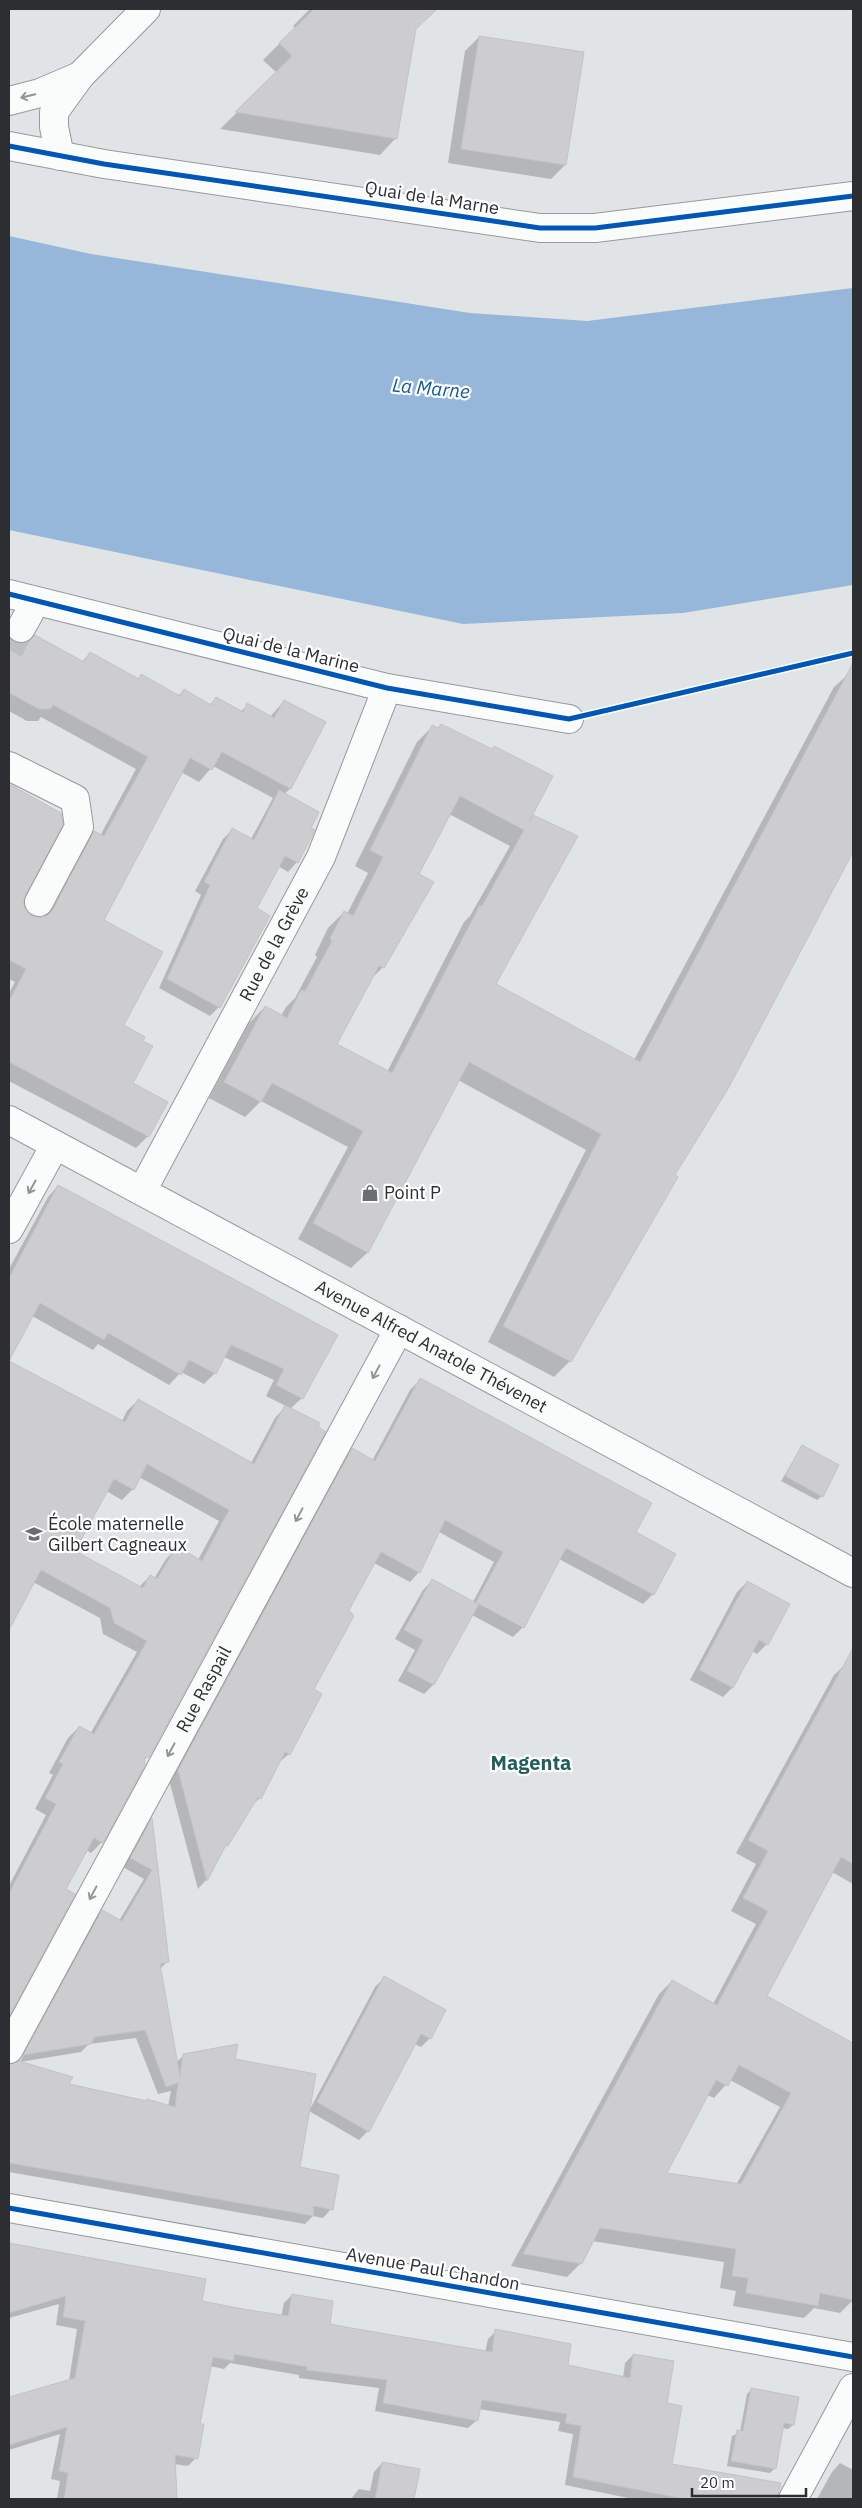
<svg xmlns="http://www.w3.org/2000/svg" width="862" height="2508" viewBox="0 0 862 2508" font-family="'IBM Plex Sans',sans-serif">
<style>
.water{fill:#96b7da}
.shadow{fill:#0003;fill-rule:evenodd}
.building{fill:#cdcdd0;stroke:#c3c2c5;fill-rule:evenodd}
.lines{fill:none;stroke-linecap:round;stroke-linejoin:round}
.minor-tunnel{stroke:#bdc0c3;stroke-width:28;stroke-dasharray:28 14;stroke-linecap:butt}
.minor-casing{stroke:#97999c;stroke-width:30}
.major-casing{stroke:#97999c;stroke-width:30}
.minor{stroke:#fafbfb;stroke-width:28}
.major{stroke:#fafbfb;stroke-width:28}
.cycleway-casing{stroke:#fff;stroke-width:8}
.cycleway{stroke:#0057b8;stroke-width:5}
.oneway{stroke:#939496}
.labels{text-anchor:middle;stroke-width:4.5;stroke-linejoin:round;paint-order:stroke}
.street-label{font-size:18px;fill:#2c2e31;stroke:#fff}
.poi-label{font-size:18px;fill:#2c2e31;stroke:#fff;text-anchor:start}
.water-label{font-size:19px;font-style:italic;fill:#145792;stroke:#fff}
.quarter-label{font-size:20px;font-weight:bold;fill:#235d5d;stroke:#fff}
</style>
<rect width="100%" height="100%" fill="#e1e4e7"/>
<path class="water" d="M 9,236 L 91,254 L 470,313 L 587,321 L 853,288 L 853,585 L 683,613 L 463,624 L 9,530 Z"/>
<g class="shadow">
<path d="M 310,9 L 436,9 L 415,29 L 396,138 L 380,155 L 220,129 L 277,73 L 263,60 L 295,28 L 293,26 Z"/>
<path d="M 479,37 L 565,165 L 551,179 L 448,163 L 465,51 Z"/>
<path d="M 9,639 L 13,643 L 82,662 L 90,653 L 138,679 L 141,676 L 178,696 L 184,690 L 209,705 L 216,699 L 240,712 L 248,705 L 270,717 L 284,701 L 325,723 L 290,789 L 284,794 L 309,829 L 297,862 L 288,872 L 278,866 L 256,908 L 219,1007 L 210,1016 L 159,988 L 201,895 L 195,891 L 223,839 L 232,830 L 251,839 L 273,798 L 213,766 L 199,782 L 181,772 L 102,920 L 131,1084 L 148,1136 L 136,1148 L 9,1081 L 9,993 L 15,982 L 9,979 L 9,785 L 60,814 L 22,902 L 25,911 L 32,917 L 40,919 L 44,918 L 81,845 L 94,832 L 100,836 L 136,769 L 41,717 L 38,721 L 27,721 L 9,711 Z"/>
<path d="M 853,670 L 853,850 L 728,1087 L 673,1176 L 570,1361 L 554,1377 L 488,1342 L 586,1150 L 458,1080 L 367,1253 L 351,1268 L 298,1239 L 348,1147 L 261,1101 L 245,1117 L 209,1098 L 249,1023 L 265,1007 L 281,1016 L 286,1007 L 295,998 L 317,957 L 315,955 L 328,928 L 344,912 L 347,914 L 368,873 L 355,866 L 417,742 L 433,726 L 437,729 L 441,725 L 529,821 L 533,817 L 494,985 L 634,1060 L 834,687 ZM 449,814 L 510,846 L 470,916 L 464,922 L 387,1072 L 335,1044 L 370,980 L 383,967 L 417,874 Z"/>
<path d="M 58,1186 L 336,1336 L 302,1398 L 290,1409 L 148,1756 L 143,1761 L 102,1842 L 91,1853 L 86,1850 L 64,1889 L 13,2006 L 9,2010 L 9,1886 L 46,1815 L 35,1809 L 53,1775 L 49,1773 L 68,1738 L 79,1727 L 90,1734 L 137,1652 L 103,1634 L 100,1618 L 33,1582 L 11,1614 L 9,1613 L 9,1362 L 122,1421 L 127,1411 L 138,1400 L 251,1463 L 275,1418 L 286,1406 L 266,1396 L 274,1380 L 224,1357 L 215,1373 L 204,1384 L 181,1372 L 169,1385 L 98,1344 L 93,1350 L 32,1316 L 9,1359 L 9,1269 L 48,1197 ZM 139,1477 L 219,1521 L 198,1560 L 177,1548 L 166,1559 L 154,1579 L 150,1576 L 139,1587 L 73,1552 L 106,1491 L 122,1500 L 133,1489 Z"/>
<path d="M 420,1380 L 635,1533 L 653,1594 L 643,1604 L 559,1559 L 523,1627 L 513,1637 L 472,1615 L 433,1685 L 424,1694 L 398,1681 L 415,1650 L 395,1639 L 423,1590 L 432,1581 L 473,1602 L 494,1562 L 439,1532 L 419,1572 L 410,1582 L 374,1563 L 348,1611 L 312,1689 L 289,1754 L 278,1763 L 260,1798 L 251,1806 L 227,1845 L 221,1852 L 206,1880 L 198,1889 L 169,1780 L 343,1459 L 353,1449 L 372,1461 L 410,1390 Z"/>
<path d="M 802,1446 L 822,1496 L 817,1500 L 781,1481 Z"/>
<path d="M 747,1582 L 767,1644 L 757,1654 L 752,1651 L 732,1688 L 723,1697 L 690,1680 L 737,1592 Z"/>
<path d="M 847,1663 L 853,1666 L 853,1884 L 832,1872 L 766,1996 L 853,2044 L 853,2300 L 840,2313 L 814,2308 L 804,2318 L 733,2306 L 736,2291 L 720,2288 L 724,2262 L 592,2241 L 581,2263 L 567,2277 L 511,2266 L 659,1994 L 672,1981 L 713,2004 L 756,1924 L 731,1911 L 756,1864 L 736,1853 L 834,1675 ZM 730,2080 L 780,2107 L 736,2185 L 665,2174 L 707,2095 L 714,2098 Z"/>
<path d="M 151,1821 L 168,1961 L 159,1970 L 176,2063 L 184,2055 L 234,2060 L 298,2168 L 331,2209 L 323,2218 L 313,2216 L 305,2224 L 9,2172 L 9,2082 L 14,2072 L 168,2106 L 171,2091 L 158,2094 L 136,2038 L 89,2044 L 81,2052 L 20,2062 L 36,2032 L 34,2031 L 94,1920 L 102,1912 L 119,1921 L 144,1879 L 123,1867 L 144,1828 Z"/>
<path d="M 384,1978 L 445,2010 L 430,2038 L 421,2047 L 415,2044 L 368,2131 L 359,2140 L 309,2111 L 375,1987 Z"/>
<path d="M 9,2245 L 204,2280 L 200,2302 L 281,2317 L 284,2303 L 292,2295 L 328,2325 L 485,2353 L 488,2339 L 496,2331 L 566,2366 L 623,2378 L 625,2363 L 633,2355 L 665,2404 L 671,2465 L 752,2479 L 748,2499 L 633,2499 L 565,2485 L 573,2434 L 558,2431 L 560,2422 L 479,2409 L 477,2420 L 468,2428 L 375,2411 L 379,2388 L 299,2378 L 299,2375 L 230,2363 L 224,2369 L 210,2366 L 198,2425 L 196,2458 L 188,2466 L 174,2464 L 175,2499 L 57,2499 L 60,2481 L 51,2479 L 60,2434 L 9,2450 L 9,2398 L 69,2381 L 77,2329 L 56,2325 L 59,2304 L 9,2318 Z"/>
<path d="M 751,2390 L 793,2425 L 788,2429 L 782,2428 L 775,2468 L 770,2473 L 727,2466 L 732,2436 L 740,2432 L 747,2394 Z"/>
<path d="M 382,2463 L 413,2498 L 417,2499 L 351,2499 L 359,2489 L 370,2491 L 374,2472 Z"/>
<path d="M 840,2463 L 853,2470 L 853,2499 L 817,2499 L 832,2472 Z"/>
</g>
<g class="building">
<path d="M 314,9 L 437,9 L 416,29 L 397,139 L 235,112 L 292,56 L 279,43 Z"/>
<path d="M 479,36 L 584,52 L 566,165 L 461,149 Z"/>
<path d="M 35,635 L 84,662 L 90,652 L 139,679 L 141,674 L 180,696 L 184,689 L 211,705 L 216,697 L 243,712 L 247,703 L 274,718 L 284,700 L 326,722 L 291,789 L 222,752 L 212,770 L 190,758 L 104,920 L 163,952 L 124,1025 L 145,1037 L 143,1041 L 153,1046 L 133,1083 L 168,1102 L 149,1137 L 9,1062 L 9,1001 L 26,969 L 9,960 L 9,784 L 61,813 L 63,824 L 23,902 L 26,911 L 32,916 L 40,918 L 48,915 L 53,909 L 94,831 L 104,836 L 148,757 L 53,705 L 51,709 L 39,709 L 9,693 L 9,637 L 14,642 L 22,644 L 29,641 Z"/>
<path d="M 853,663 L 853,852 L 729,1087 L 675,1175 L 678,1177 L 571,1362 L 503,1326 L 601,1134 L 469,1062 L 368,1253 L 313,1223 L 363,1131 L 272,1083 L 261,1102 L 224,1082 L 265,1006 L 287,1018 L 301,990 L 305,991 L 332,941 L 330,938 L 344,911 L 353,916 L 383,857 L 370,850 L 432,725 L 438,728 L 441,724 L 492,749 L 494,746 L 553,776 L 529,822 L 533,815 L 578,836 L 496,984 L 640,1062 ZM 460,796 L 524,830 L 482,906 L 480,905 L 392,1073 L 337,1044 L 379,966 L 384,968 L 434,882 L 419,874 Z"/>
<path d="M 279,790 L 319,812 L 311,828 L 315,830 L 298,863 L 285,856 L 257,908 L 270,916 L 220,1008 L 167,979 L 210,885 L 204,882 L 232,828 L 254,840 Z"/>
<path d="M 58,1185 L 338,1335 L 303,1399 L 276,1385 L 284,1369 L 231,1345 L 216,1374 L 189,1360 L 181,1375 L 108,1333 L 104,1340 L 40,1303 L 9,1361 L 125,1422 L 138,1399 L 254,1464 L 285,1405 L 320,1423 L 318,1427 L 326,1432 L 149,1757 L 144,1758 L 145,1765 L 103,1843 L 94,1838 L 66,1889 L 75,1894 L 9,2017 L 9,1893 L 56,1804 L 45,1798 L 63,1764 L 59,1762 L 79,1726 L 94,1734 L 147,1641 L 114,1623 L 110,1608 L 41,1570 L 9,1630 L 9,1278 ZM 147,1464 L 229,1510 L 202,1561 L 177,1546 L 157,1579 L 150,1575 L 143,1588 L 75,1551 L 114,1479 L 134,1490 Z"/>
<path d="M 420,1378 L 652,1503 L 636,1532 L 676,1554 L 654,1595 L 566,1548 L 524,1628 L 479,1604 L 434,1685 L 407,1671 L 423,1640 L 404,1630 L 432,1579 L 478,1604 L 476,1602 L 503,1552 L 445,1520 L 420,1573 L 381,1552 L 349,1610 L 354,1616 L 314,1689 L 322,1694 L 290,1755 L 285,1752 L 261,1799 L 258,1797 L 228,1846 L 226,1845 L 207,1881 L 178,1770 L 352,1448 L 375,1461 Z"/>
<path d="M 802,1445 L 839,1465 L 823,1497 L 785,1476 Z"/>
<path d="M 747,1581 L 790,1604 L 768,1645 L 759,1640 L 733,1688 L 699,1670 Z"/>
<path d="M 853,1648 L 853,1864 L 841,1857 L 767,1996 L 853,2043 L 853,2300 L 820,2293 L 818,2306 L 746,2293 L 748,2278 L 732,2276 L 736,2249 L 600,2228 L 582,2264 L 523,2254 L 672,1980 L 717,2005 L 768,1911 L 743,1898 L 768,1851 L 748,1840 ZM 739,2065 L 791,2093 L 741,2184 L 667,2173 L 716,2080 L 728,2086 Z"/>
<path d="M 152,1818 L 169,1962 L 160,1964 L 180,2076 L 183,2054 L 238,2044 L 235,2059 L 316,2074 L 300,2167 L 339,2175 L 333,2210 L 313,2206 L 314,2216 L 9,2163 L 9,2065 L 19,2061 L 73,2077 L 69,2084 L 147,2101 L 147,2099 L 175,2107 L 178,2083 L 166,2087 L 145,2030 L 95,2037 L 91,2044 L 23,2055 L 102,1910 L 122,1921 L 152,1870 L 130,1858 Z"/>
<path d="M 384,1976 L 446,2010 L 431,2039 L 421,2034 L 369,2132 L 317,2102 Z"/>
<path d="M 9,2243 L 206,2279 L 202,2301 L 243,2309 L 288,2316 L 292,2294 L 333,2301 L 330,2324 L 351,2328 L 492,2352 L 495,2329 L 571,2344 L 568,2365 L 630,2378 L 633,2354 L 674,2361 L 667,2403 L 682,2406 L 672,2464 L 781,2483 L 777,2499 L 684,2499 L 573,2477 L 581,2426 L 565,2423 L 567,2414 L 482,2400 L 478,2421 L 383,2403 L 387,2380 L 306,2370 L 307,2367 L 234,2354 L 234,2361 L 213,2357 L 200,2424 L 204,2424 L 198,2459 L 175,2455 L 177,2499 L 64,2499 L 68,2473 L 59,2471 L 67,2427 L 9,2445 L 9,2397 L 75,2378 L 85,2321 L 63,2317 L 66,2296 L 9,2313 Z"/>
<path d="M 751,2388 L 799,2397 L 794,2425 L 784,2423 L 776,2469 L 731,2461 L 737,2430 L 743,2431 Z"/>
<path d="M 382,2462 L 420,2469 L 414,2499 L 375,2499 Z"/>
</g>
<g class="lines">
<path class="minor-tunnel" d="M 9,650 L 21,628"/>
<g class="minor-casing">
<g id="minor">
<path d="M 9,101 L 40,93 L 80,76"/>
<path d="M 9,146 L 104,164 L 540,228 L 595,228 L 853,196"/>
<path d="M 60,156 L 54,127 L 54,112 L 80,76 L 146,9"/>
<path d="M 9,594 L 387,688 L 569,719"/>
<path d="M 21,628 L 36,601"/>
<path d="M 9,766 L 75,799 L 79,827 L 39,902"/>
<path id="s1" d="M 142,1191 L 321,857 L 387,688"/>
<path d="M 9,1229 L 55,1145"/>
<path id="s2" d="M 9,2049 L 399,1329"/>
<path d="M 9,2208 L 853,2357"/>
<path d="M 793,2499 L 853,2388"/>
</g>
</g>
<g class="major-casing">
<g id="major">
<path id="s3" d="M 9,1120 L 853,1573"/>
</g>
</g>
<use href="#minor" class="minor"/>
<use href="#major" class="major"/>
<g class="cycleway-casing">
<g id="cycleway">
<path d="M 9,146 L 104,164 L 540,228 L 595,228 L 853,196"/>
<path d="M 9,594 L 387,688 L 569,719 L 853,653"/>
<path d="M 9,2208 L 853,2357"/>
</g>
</g>
<use href="#cycleway" class="cycleway"/>
</g>
<defs><path id="oneway-shaft" d="M-6 0H5M1.5-3L5.5 0L1.5 3" fill="none" stroke-width="1.6" stroke-linecap="round" stroke-linejoin="round" transform="scale(1.25)"/></defs>
<g class="oneway">
<use href="#oneway-shaft" transform="translate(28 96) rotate(166)"/>
<use href="#oneway-shaft" transform="translate(32 1187) rotate(119)"/>
<use href="#oneway-shaft" transform="translate(376 1372) rotate(118)"/>
<use href="#oneway-shaft" transform="translate(299 1515) rotate(118)"/>
<use href="#oneway-shaft" transform="translate(171 1750) rotate(118)"/>
<use href="#oneway-shaft" transform="translate(93 1893) rotate(118)"/>
</g>
<defs>
<g id="shop-bare" transform="scale(1.35)"><path d="M-5-2.5h2.3a2.7 3.5 0 0 1 5.4 0H5L5.5 6h-11ZM-1.5-2.5h3a1.5 2.3 0 0 0-3 0Z" fill="#6b6e71" stroke="#fff" stroke-width="2.5" paint-order="stroke"/></g>
<g id="school-bare" transform="scale(1.35)"><path d="M0-5L7-2L0 1L-7-2ZM-4 1L0 2.5L4 1V4Q0 6-4 4Z" fill="#6b6e71" stroke="#fff" stroke-width="2.5" paint-order="stroke"/></g>
</defs>
<g fill-rule="evenodd">
<use href="#shop-bare" x="370" y="1193"/>
<use href="#school-bare" x="34" y="1534"/>
</g>
<g class="labels">
<g class="street-label">
<text transform="translate(432 198) rotate(9)" y="6">Quai de la Marne</text>
<text transform="translate(291 650) rotate(14)" y="6">Quai de la Marine</text>
<text dy="6" stroke="none"><textPath href="#s1" startOffset="280">Rue de la Grève</textPath></text>
<text dy="6" stroke="none"><textPath href="#s3" startOffset="479">Avenue Alfred Anatole Thévenet</textPath></text>
<text dy="6" stroke="none"><textPath href="#s2" startOffset="409">Rue Raspail</textPath></text>
<text transform="translate(433 2269) rotate(10)" y="6">Avenue Paul Chandon</text>
</g>
<g class="poi-label">
<text x="384" y="1199">Point P</text>
<text x="48" y="1530">École maternelle<tspan x="48" dy="21">Gilbert Cagneaux</tspan></text>
</g>
<g class="water-label">
<text transform="translate(431 388) rotate(5)" y="7">La Marne</text>
</g>
<g class="quarter-label">
<text x="531" y="1770">Magenta</text>
</g>
</g>
<rect width="862" height="2508" fill="none" stroke="#2c2e31" stroke-width="20"/>
<path d="M692 2488v8h114v-8" fill="none" stroke="#2c2e31" stroke-width="2.5"/>
<text x="700" y="2488" font-size="15" fill="#2c2e31" stroke="#ffffff" stroke-width="4" paint-order="stroke">20 m</text>
</svg>
